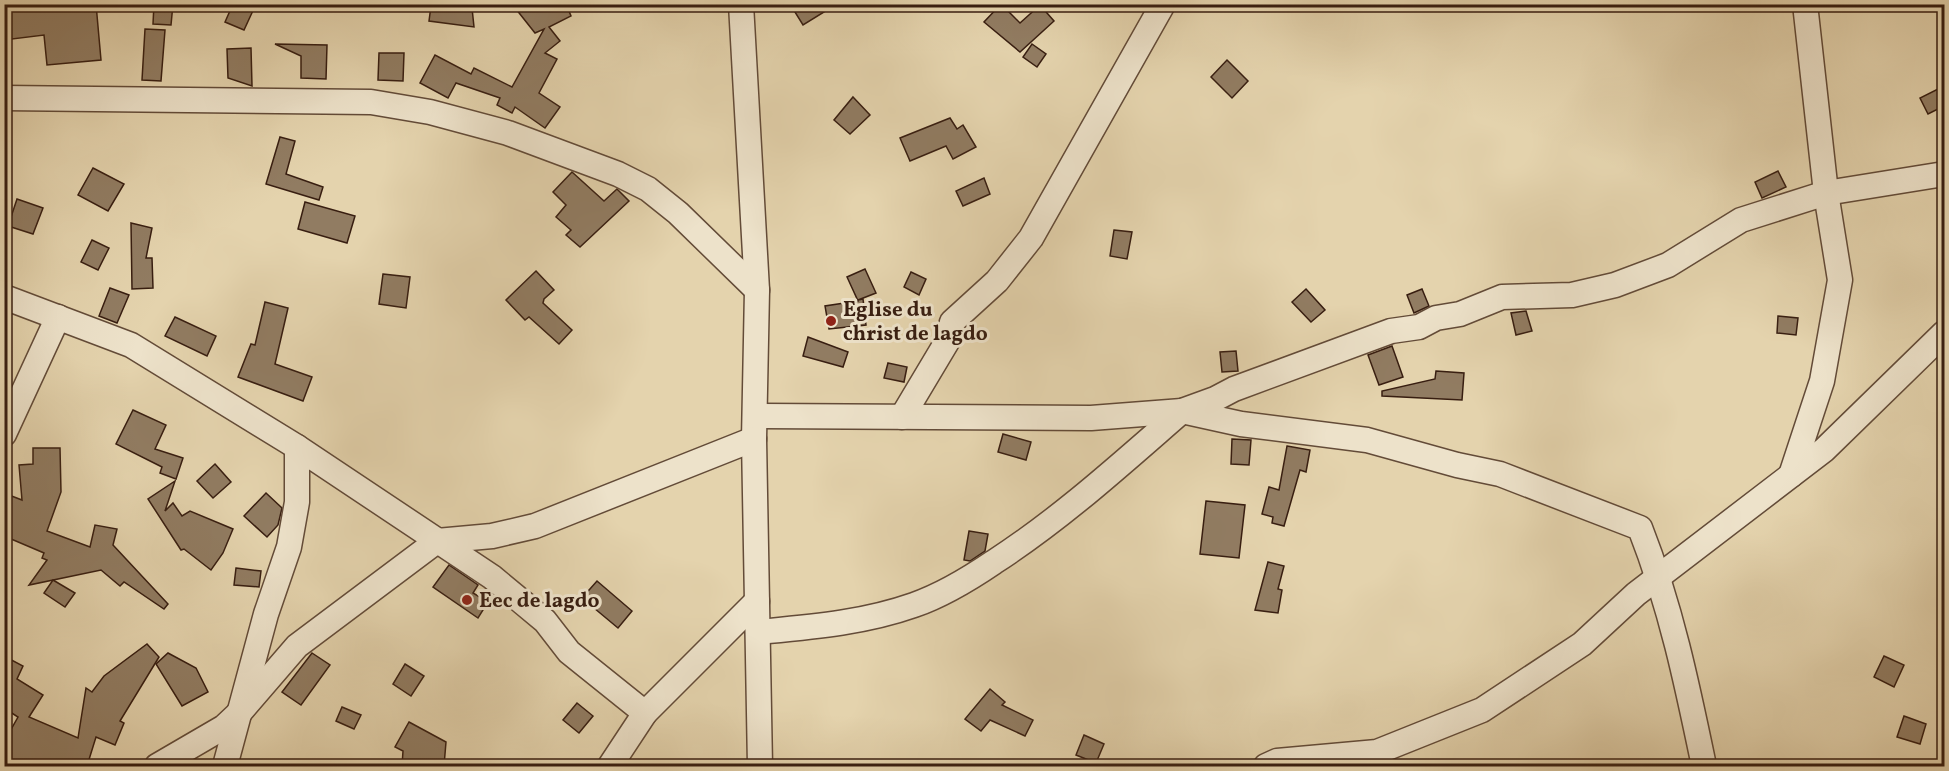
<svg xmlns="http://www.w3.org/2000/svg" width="1949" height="771" viewBox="0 0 1949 771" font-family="Vollkorn,serif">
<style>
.building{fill:#917c62;stroke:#381e11;stroke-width:1.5}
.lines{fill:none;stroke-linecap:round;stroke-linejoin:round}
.minor-casing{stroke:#634b38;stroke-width:27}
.minor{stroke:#ede2ca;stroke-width:24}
.poi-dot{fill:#8f2418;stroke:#ede2ca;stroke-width:2}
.labels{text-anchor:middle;stroke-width:6;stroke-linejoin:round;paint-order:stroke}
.poi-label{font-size:21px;font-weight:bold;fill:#381e11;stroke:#ede2ca;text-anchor:start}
</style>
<rect width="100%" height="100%" fill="#e4d3ad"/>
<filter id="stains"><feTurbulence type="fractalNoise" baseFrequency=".00333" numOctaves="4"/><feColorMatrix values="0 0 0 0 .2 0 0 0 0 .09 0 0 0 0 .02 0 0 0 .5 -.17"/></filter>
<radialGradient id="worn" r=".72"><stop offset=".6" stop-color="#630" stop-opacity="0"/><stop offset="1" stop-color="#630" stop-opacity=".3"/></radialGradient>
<g class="building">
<path d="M 4,4 L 96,4 L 101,60 L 47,65 L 44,35 L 4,40 Z"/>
<path d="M 154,4 L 173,4 L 171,25 L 153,24 Z"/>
<path d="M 233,4 L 256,4 L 244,30 L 225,22 Z"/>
<path d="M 512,4 L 566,4 L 571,16 L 549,27 L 560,41 L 545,53 L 557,59 L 539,93 L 560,107 L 545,128 L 515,107 L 512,113 L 497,105 L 500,98 L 456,83 L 448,98 L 420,83 L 435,55 L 471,74 L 474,68 L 512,87 L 544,29 L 535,33 Z"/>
<path d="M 790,4 L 837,4 L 803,25 Z"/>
<path d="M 1001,4 L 1020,23 L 1040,5 L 1054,21 L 1020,52 L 984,22 Z"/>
<path d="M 431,6 L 472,8 L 474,27 L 429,21 Z"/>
<path d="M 145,29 L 165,30 L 161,81 L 142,80 Z"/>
<path d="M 275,44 L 327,45 L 326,79 L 301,78 L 301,56 Z"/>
<path d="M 1032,44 L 1046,54 L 1037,67 L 1023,57 Z"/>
<path d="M 251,48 L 252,86 L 228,78 L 227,49 Z"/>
<path d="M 379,53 L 404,53 L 403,81 L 378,80 Z"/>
<path d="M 1227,60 L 1248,81 L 1232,98 L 1211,77 Z"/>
<path d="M 1944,86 L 1944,106 L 1928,114 L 1920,98 Z"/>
<path d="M 853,97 L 870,115 L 850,134 L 834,120 Z"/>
<path d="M 950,118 L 957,129 L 963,125 L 976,147 L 953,159 L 946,146 L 910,161 L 900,138 Z"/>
<path d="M 280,137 L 295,141 L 286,174 L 323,187 L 319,200 L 266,184 Z"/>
<path d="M 93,168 L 124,184 L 108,211 L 78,195 Z"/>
<path d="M 1778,171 L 1786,187 L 1762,198 L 1755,182 Z"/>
<path d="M 572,172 L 604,201 L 617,189 L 629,201 L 580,247 L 566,235 L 571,230 L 556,217 L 566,205 L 553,192 Z"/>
<path d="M 984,178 L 990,194 L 963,206 L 956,191 Z"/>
<path d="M 17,199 L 43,208 L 33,234 L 8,226 Z"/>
<path d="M 305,202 L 355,216 L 347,243 L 298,229 Z"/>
<path d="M 131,223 L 152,228 L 146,258 L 152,258 L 153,288 L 132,289 Z"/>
<path d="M 1114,230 L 1132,232 L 1127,259 L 1110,256 Z"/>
<path d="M 92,240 L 109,248 L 98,270 L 81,262 Z"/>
<path d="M 865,269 L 876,293 L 858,300 L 863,299 L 866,325 L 829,329 L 825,306 L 858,301 L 847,277 Z"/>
<path d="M 536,271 L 554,290 L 544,299 L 543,303 L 572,330 L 559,344 L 529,317 L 525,320 L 506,300 Z"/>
<path d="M 911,272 L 926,279 L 919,295 L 904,287 Z"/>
<path d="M 383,274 L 410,277 L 406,308 L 379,304 Z"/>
<path d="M 110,288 L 129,295 L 117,323 L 99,316 Z"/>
<path d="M 1306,289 L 1325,310 L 1311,322 L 1292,302 Z"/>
<path d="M 1422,289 L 1429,306 L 1414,313 L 1407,295 Z"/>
<path d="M 265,302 L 288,308 L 275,364 L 312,377 L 303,401 L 238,377 L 251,344 L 255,345 Z"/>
<path d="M 1526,311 L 1532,331 L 1516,335 L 1511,313 Z"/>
<path d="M 1778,316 L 1798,318 L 1796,335 L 1777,333 Z"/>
<path d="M 175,317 L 216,336 L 207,356 L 165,336 Z"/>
<path d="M 808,337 L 848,352 L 843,367 L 803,356 Z"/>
<path d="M 1392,346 L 1403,377 L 1379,385 L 1368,355 Z"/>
<path d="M 1236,351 L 1238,371 L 1222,372 L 1220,352 Z"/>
<path d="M 888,363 L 907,367 L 904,382 L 884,378 Z"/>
<path d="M 1436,371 L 1464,373 L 1462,400 L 1382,396 L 1382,391 L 1435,379 Z"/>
<path d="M 133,410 L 166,425 L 155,449 L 183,458 L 176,479 L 160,473 L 162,467 L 116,444 Z"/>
<path d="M 1003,434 L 1031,442 L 1026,460 L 998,452 Z"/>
<path d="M 1232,439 L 1251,440 L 1249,465 L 1231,464 Z"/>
<path d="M 1287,446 L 1310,450 L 1306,472 L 1300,470 L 1284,526 L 1272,523 L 1273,517 L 1262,514 L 1269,487 L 1279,490 Z"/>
<path d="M 33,448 L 60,448 L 61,492 L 47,531 L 90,547 L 95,525 L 117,529 L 113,545 L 168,604 L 164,609 L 124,582 L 120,586 L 101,570 L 29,585 L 47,560 L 42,558 L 44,553 L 4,536 L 4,493 L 22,500 L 19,465 L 33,464 Z"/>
<path d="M 215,464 L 231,482 L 213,498 L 197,481 Z"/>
<path d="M 175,481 L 165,511 L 173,503 L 182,516 L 190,511 L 233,529 L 223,553 L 211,570 L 184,549 L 181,550 L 148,499 Z"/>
<path d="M 266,493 L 282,508 L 278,525 L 267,537 L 244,516 Z"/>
<path d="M 1206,501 L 1245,505 L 1239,558 L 1200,554 Z"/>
<path d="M 969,531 L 988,534 L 985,551 L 970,561 L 964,560 Z"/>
<path d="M 1268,562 L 1284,566 L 1278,589 L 1282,590 L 1278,613 L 1255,610 Z"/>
<path d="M 449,565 L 478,585 L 473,593 L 488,602 L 478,618 L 433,587 Z"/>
<path d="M 236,568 L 261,571 L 259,587 L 234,585 Z"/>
<path d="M 53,580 L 75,593 L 65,607 L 44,593 Z"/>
<path d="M 597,581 L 632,611 L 618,628 L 582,598 Z"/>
<path d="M 147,644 L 159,657 L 120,721 L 124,723 L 115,745 L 96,737 L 87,766 L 21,766 L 4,758 L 4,742 L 18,717 L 4,708 L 4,656 L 23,666 L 17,679 L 43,695 L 29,717 L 78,738 L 86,688 L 92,692 L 104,676 Z"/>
<path d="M 168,653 L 196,668 L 208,692 L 182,706 L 156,664 Z"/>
<path d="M 312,653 L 330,665 L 301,705 L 282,692 Z"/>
<path d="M 1884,656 L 1904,665 L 1894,687 L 1874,677 Z"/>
<path d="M 405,664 L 424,676 L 411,696 L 393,684 Z"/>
<path d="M 990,689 L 1005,702 L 1002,705 L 1033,720 L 1025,736 L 990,720 L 981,731 L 965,719 Z"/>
<path d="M 577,703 L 593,716 L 579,733 L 563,720 Z"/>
<path d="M 342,707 L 361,715 L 354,729 L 336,721 Z"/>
<path d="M 1904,716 L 1926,724 L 1920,744 L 1897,737 Z"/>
<path d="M 409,722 L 446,742 L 444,766 L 402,766 L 403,751 L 395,747 Z"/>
<path d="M 1084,735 L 1104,744 L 1096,763 L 1076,755 Z"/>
</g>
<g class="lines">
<g class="minor-casing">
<g id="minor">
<path d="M 741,4 L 757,290 L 754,439 L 760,766"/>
<path d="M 4,98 L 371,102 L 430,112 L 508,133 L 618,174 L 648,189 L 678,213 L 757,290"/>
<path d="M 4,297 L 131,345 L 297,447 L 492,577 L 545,621 L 569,652 L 645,713"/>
<path d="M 1182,411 L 1241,424 L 1367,440 L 1457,465 L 1500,474 L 1640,528 C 1671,607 1687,684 1704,766"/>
<path d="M 755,416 L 1091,418 L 1182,411 L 1215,399 L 1234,389 L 1391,331 L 1419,327 L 1436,318 L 1460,314 L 1502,297 L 1572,295 L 1615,285 L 1668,265 L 1741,220 L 1826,193 L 1944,174"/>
<path d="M 902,417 L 948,340 L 952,322 L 997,281 L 1031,238 L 1163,4"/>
<path d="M 4,434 L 58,317"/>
<path d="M 1791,475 L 1822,381 L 1840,280 L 1826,193 L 1805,4"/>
<path d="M 758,632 C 811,627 863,623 914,605 C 943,595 969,579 994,562 C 1062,518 1121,464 1182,411"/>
<path d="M 157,766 L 224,727 L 241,711 L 297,646 L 437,541 L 492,536 L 535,526 L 754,439"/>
<path d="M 225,766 L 266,614 L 289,547 L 297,502 L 297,447"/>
<path d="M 610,766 L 645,713 L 757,601"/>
<path d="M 1266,766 L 1277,761 L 1377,752 L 1482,710 L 1582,644 L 1636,594 L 1824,450 L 1944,333"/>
</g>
</g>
<use href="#minor" class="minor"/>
</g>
<g class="poi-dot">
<circle cx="831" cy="321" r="6"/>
<circle cx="467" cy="600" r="6"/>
</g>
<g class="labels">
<g class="poi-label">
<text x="843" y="316">Eglise du<tspan x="843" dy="24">christ de lagdo</tspan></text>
<text x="479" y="607">Eec de lagdo</text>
</g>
</g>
<rect width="1949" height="771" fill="none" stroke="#e4d3ad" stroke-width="24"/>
<rect x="6" y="6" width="1937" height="759" fill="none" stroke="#381e11" stroke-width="3"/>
<rect x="12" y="12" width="1925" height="747" fill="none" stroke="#381e11" stroke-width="1.5"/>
<rect width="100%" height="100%" filter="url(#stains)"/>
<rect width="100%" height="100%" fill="url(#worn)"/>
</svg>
